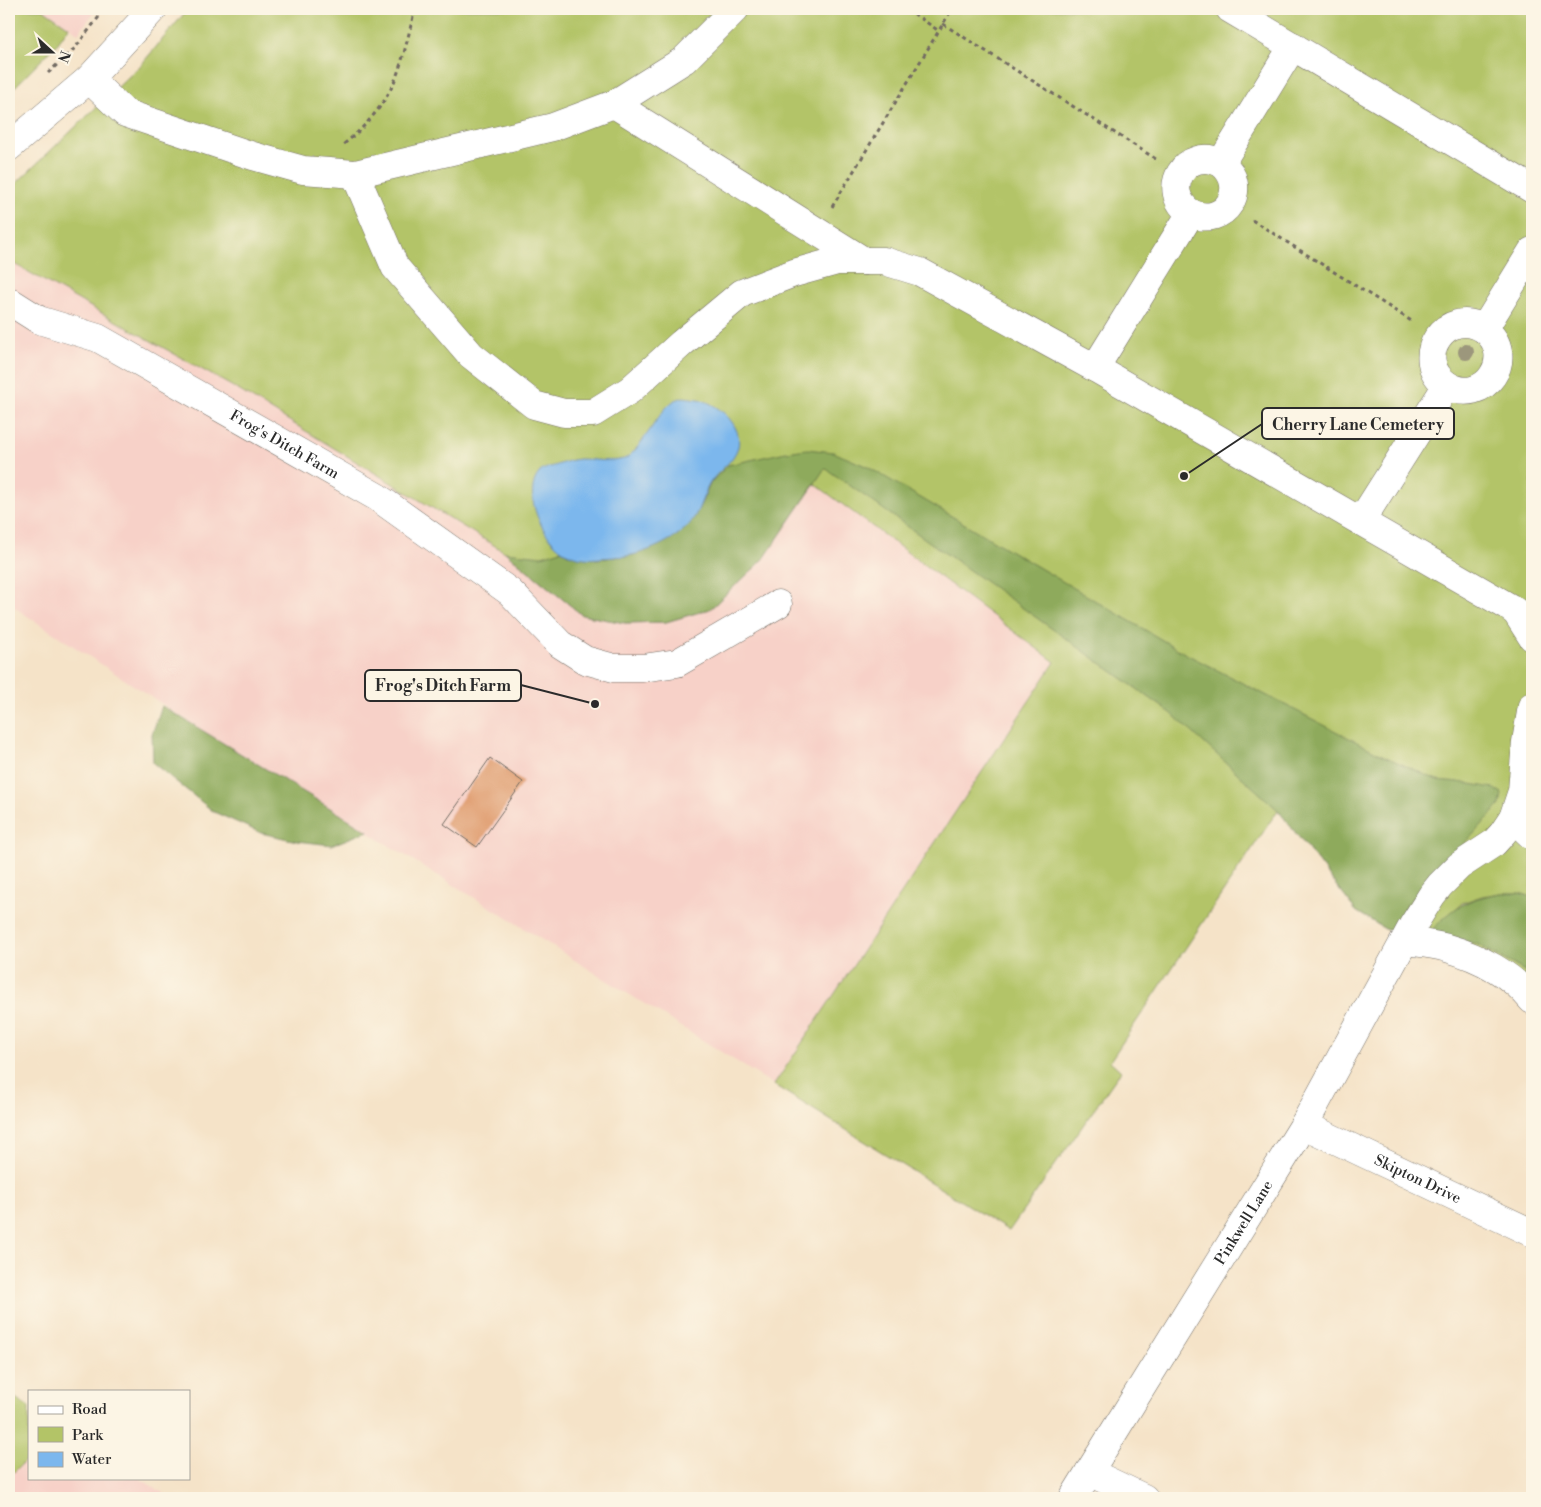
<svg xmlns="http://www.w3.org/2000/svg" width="1541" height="1507" viewBox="0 0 1541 1507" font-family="'Libre Bodoni',serif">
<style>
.built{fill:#f7d1c8}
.green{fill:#b3c467;stroke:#6f7849}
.forest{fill:#8eaa5c;stroke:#5c6a44}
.water{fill:#7cb7ed;stroke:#54718c}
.building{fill:#df9a6c}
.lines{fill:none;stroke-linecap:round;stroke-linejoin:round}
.minor-casing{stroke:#726b62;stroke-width:29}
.path{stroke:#726b62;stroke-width:3;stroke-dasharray:4 4;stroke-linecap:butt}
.minor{stroke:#fff;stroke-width:28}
.tree{fill:#9c977c}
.labels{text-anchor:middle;stroke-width:4.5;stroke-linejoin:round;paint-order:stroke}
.street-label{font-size:15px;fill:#2b2b2b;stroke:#fcf5e5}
.leader{fill:none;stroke:#2b2b2b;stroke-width:2}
.callout-dot{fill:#2b2b2b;stroke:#fcf5e5;stroke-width:2}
.callout{fill:#fcf5e5;stroke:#2b2b2b;stroke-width:2}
.callout-label{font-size:16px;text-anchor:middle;font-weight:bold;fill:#2b2b2b}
</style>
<rect width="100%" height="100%" fill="#fcf5e5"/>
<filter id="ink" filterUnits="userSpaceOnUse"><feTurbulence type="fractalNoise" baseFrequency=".02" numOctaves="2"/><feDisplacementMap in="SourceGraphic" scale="10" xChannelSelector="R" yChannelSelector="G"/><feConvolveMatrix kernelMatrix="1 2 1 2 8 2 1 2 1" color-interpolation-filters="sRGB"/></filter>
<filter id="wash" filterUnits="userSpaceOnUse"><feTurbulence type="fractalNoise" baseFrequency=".0096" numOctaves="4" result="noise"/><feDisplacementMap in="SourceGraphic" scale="20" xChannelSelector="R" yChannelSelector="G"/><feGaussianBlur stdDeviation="1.12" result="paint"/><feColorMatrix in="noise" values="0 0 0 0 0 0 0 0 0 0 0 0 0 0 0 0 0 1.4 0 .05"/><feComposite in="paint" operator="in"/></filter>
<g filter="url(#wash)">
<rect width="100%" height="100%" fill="#f5e3c8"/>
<g class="built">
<path d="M 43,9 L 97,9 L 78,33 Z"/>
<path d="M 9,261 L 235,388 L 505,552 L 582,615 L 625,623 L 666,622 L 710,609 L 763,560 L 814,484 L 1055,662 L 774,1085 L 501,914 L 228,747 L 9,604 Z"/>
<path d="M 29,1457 L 29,1478 L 139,1478 L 171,1498 L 9,1498 L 9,1477 Z"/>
</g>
<g class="green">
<path d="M 9,9 L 43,9 L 69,27 L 58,43 L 9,93 Z"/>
<path d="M 188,9 L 1532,9 L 1532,897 L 1519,893 L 1501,893 L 1482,896 L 1462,903 L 1430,933 L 1477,944 L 1532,975 L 1532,989 L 1413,925 L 1399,919 L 1390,932 L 1356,911 L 1278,810 L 1110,1061 L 1121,1071 L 1009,1231 L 774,1085 L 1055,662 L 815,484 L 763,560 L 710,609 L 666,622 L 625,623 L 582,615 L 505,552 L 235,388 L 9,261 L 9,190 L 140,66 Z"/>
<path d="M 9,1394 L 29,1407 L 29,1457 L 9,1477 Z"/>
</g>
<g class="forest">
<path d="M 807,449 L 833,452 L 868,467 L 1186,654 L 1386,757 L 1437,780 L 1459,782 L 1493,788 L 1502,793 L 1500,805 L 1434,877 L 1405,906 L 1399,919 L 1390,932 L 1356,911 L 1278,810 L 1171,713 L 825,468 L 763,560 L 710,609 L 666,622 L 625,623 L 582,615 L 505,552 L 542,556 L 561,550 L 568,554 L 597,559 L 633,555 L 691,522 L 701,504 L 711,482 L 728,465 L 786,452 Z"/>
<path d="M 162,706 L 368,831 L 332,845 L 297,841 L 261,833 L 214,812 L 153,763 L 152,734 Z"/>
<path d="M 1501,893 L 1519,893 L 1532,897 L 1532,975 L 1477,944 L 1429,933 C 1454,907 1465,899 1501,893 Z"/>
</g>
<path class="water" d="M 683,397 C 689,398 696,398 702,400 C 720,406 743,426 738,447 C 733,463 718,470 710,483 C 703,495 700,509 692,521 C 680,538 647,553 627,556 C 623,557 619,556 615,557 C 598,558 583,561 567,553 C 544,543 520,493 540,472 C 544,468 551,467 557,465 C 565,462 571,460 579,459 C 594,459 610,463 624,459 C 637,455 657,415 670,404 C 673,400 679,399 683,397 Z"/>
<g id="blocks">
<path class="building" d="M 490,758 L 523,782 L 477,847 L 444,824 Z"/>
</g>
</g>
<g filter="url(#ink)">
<use href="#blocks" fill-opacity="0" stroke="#726b62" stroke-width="1"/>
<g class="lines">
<g class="minor-casing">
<g id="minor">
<path d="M 1230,9 L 1532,189"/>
<path d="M 89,79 L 125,113 L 253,156 L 303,170 L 355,174 L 553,127 L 614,104 L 684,60 L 735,9"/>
<path d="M 614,104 L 864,261"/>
<path d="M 9,147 L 89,79 L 153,9"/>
<path d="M 355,174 L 395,267 L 471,355 L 534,405 L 564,413 L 593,413 L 630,390 L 682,343 L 742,293 L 794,273 L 837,261 L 884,261 L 920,272 L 1095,368 L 1509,607 L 1516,612 L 1532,637"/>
<path d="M 1191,213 C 1158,191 1186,145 1221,163 L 1293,46"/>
<path id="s1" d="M 9,301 L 39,320 L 98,338 L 377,497 L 510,592 L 560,644 L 585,660 L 614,668 L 643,668 L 677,663 L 778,604"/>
<path d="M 1095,368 L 1191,213 C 1225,229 1251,187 1221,163"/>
<path d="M 1447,385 C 1410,359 1446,305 1484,329 L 1532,251"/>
<path d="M 1361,521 L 1447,385 C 1484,408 1519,356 1484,329"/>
<path d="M 1513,818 L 1532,836"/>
<path d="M 1405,941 C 1419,943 1434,944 1447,948 C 1479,957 1511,974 1532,1000"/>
<path id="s2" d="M 1304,1125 L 1532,1233"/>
<path d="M 1089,1472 L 1144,1498"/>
<path id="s3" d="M 1073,1498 L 1304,1125 L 1413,925 L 1432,895 L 1440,885 L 1459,866 L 1494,843 L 1503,833 L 1513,818 L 1522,791 L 1526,742 L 1532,706"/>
</g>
</g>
<g class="path">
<path d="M 907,9 L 939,31"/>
<path d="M 943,24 L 1156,159"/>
<path d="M 48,73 L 75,48 L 105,9"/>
<path d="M 344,144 C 365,127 384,106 395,80 C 404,58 409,32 415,9"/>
<path d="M 832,207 L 952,9"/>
<path d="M 1252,220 L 1413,322"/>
</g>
<use href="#minor" class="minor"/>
</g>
<circle class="tree" cx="1466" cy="352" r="8"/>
</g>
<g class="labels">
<g class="street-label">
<text dy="5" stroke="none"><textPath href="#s1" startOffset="312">Frog's Ditch Farm</textPath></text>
<text dy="5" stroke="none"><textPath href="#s2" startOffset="126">Skipton Drive</textPath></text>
<text dy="5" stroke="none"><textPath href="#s3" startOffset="324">Pinkwell Lane</textPath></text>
</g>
</g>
<path class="leader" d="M1184 476L1262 424M595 704L521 685"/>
<g class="callout-dot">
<circle cx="1184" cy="476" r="5"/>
<circle cx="595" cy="704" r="5"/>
</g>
<g class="callout">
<rect x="1262" y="408" width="192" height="31" rx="5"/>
<rect x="365" y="670" width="156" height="31" rx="5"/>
</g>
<g class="callout-label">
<text x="1358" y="430">Cherry Lane Cemetery</text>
<text x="443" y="691">Frog's Ditch Farm</text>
</g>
<rect width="1541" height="1507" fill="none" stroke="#fcf5e5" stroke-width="30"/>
<rect x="28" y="1390" width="162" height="90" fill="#fcf5e5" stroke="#a8a49b"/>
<rect x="38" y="1406" width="25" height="8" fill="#ffffff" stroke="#a8a49b"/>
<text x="72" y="1414" font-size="15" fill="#2b2b2b">Road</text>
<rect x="38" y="1427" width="25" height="15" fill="#b3c467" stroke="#a8a49b"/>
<text x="72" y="1440" font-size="15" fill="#2b2b2b">Park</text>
<rect x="38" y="1452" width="25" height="15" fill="#7cb7ed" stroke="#a8a49b"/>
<text x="72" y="1464" font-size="15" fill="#2b2b2b">Water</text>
<g transform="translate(52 52) rotate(111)" stroke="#fcf5e5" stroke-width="4" paint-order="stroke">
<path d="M0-4L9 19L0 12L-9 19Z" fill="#2b2b2b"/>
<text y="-8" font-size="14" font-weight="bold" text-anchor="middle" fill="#2b2b2b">N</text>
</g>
</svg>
